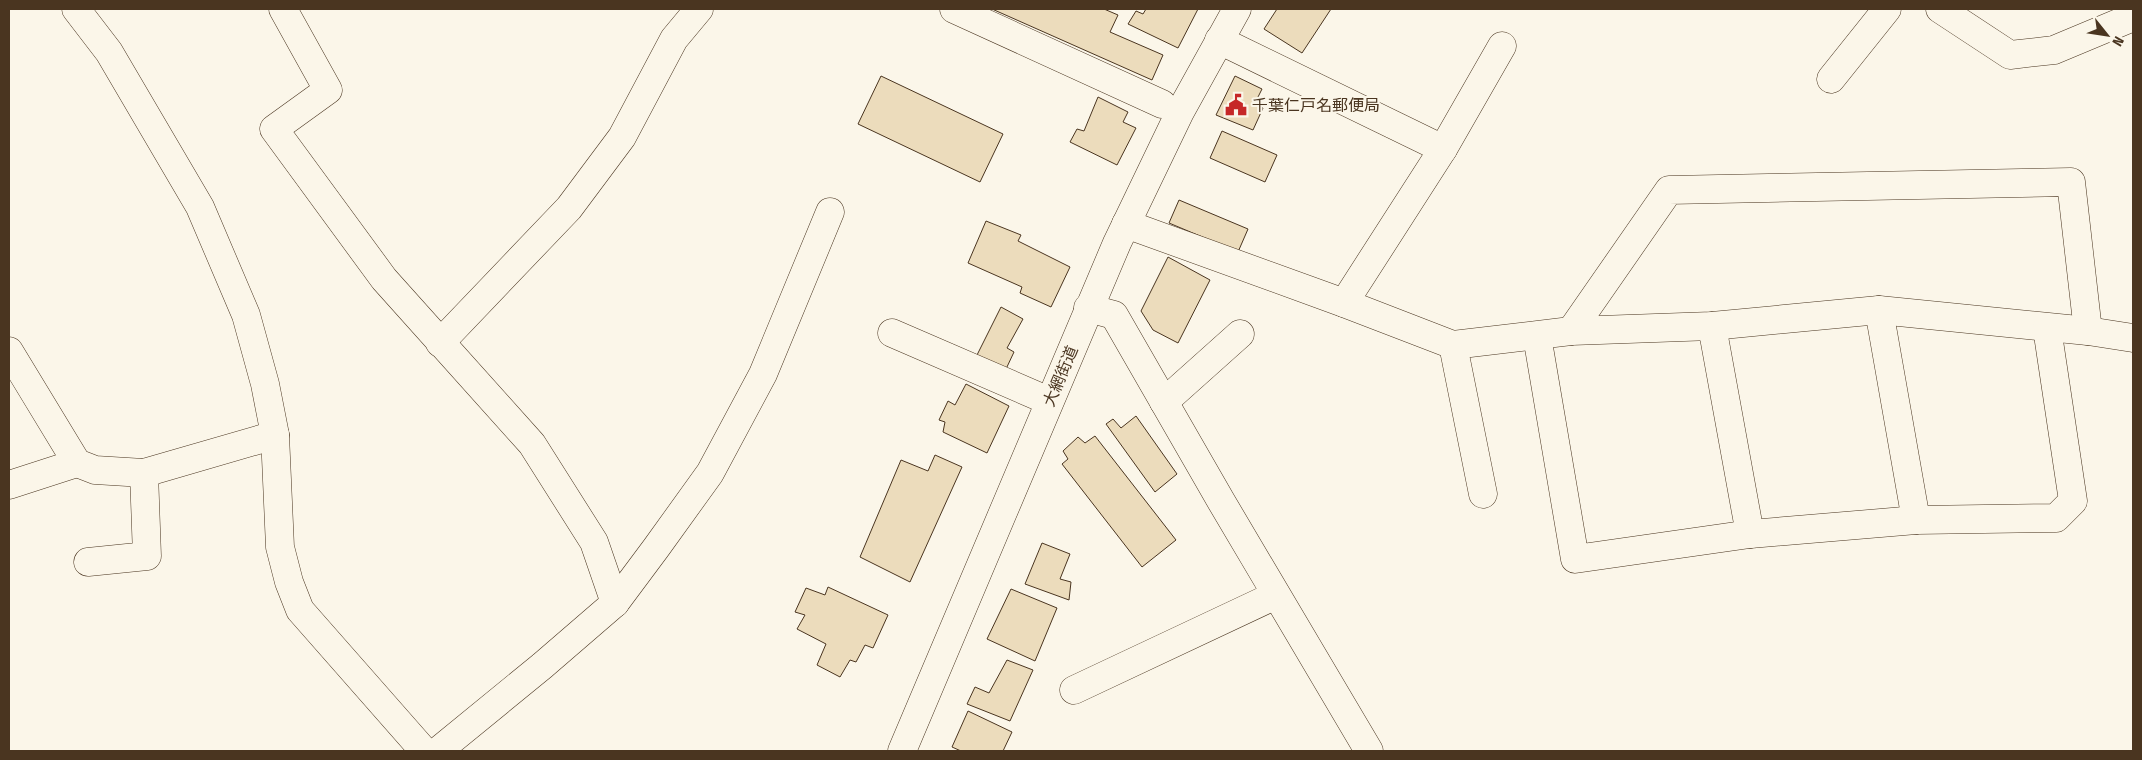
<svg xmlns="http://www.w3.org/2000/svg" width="2142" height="760" viewBox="0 0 2142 760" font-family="'Fira Sans Condensed','Noto Sans JP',sans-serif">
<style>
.building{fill:#ecdcbc;stroke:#4a3520}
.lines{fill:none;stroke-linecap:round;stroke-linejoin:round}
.minor-casing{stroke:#4a3520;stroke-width:29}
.major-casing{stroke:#4a3520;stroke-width:29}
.minor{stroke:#fbf6e9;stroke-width:28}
.major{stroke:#fbf6e9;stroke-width:28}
.labels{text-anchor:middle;stroke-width:4;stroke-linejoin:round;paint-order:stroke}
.poi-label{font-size:16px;fill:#4a3520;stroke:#fbf6e9;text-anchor:start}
.street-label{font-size:16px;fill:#4a3520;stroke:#fbf6e9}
</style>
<rect width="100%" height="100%" fill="#fbf6e9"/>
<g class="building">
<path d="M 992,9 L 1104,9 L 1118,15 L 1110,32 L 1163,55 L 1152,80 Z"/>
<path d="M 1146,9 L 1198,9 L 1178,48 L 1128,24 L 1136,11 L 1143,14 Z"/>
<path d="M 1277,9 L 1331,9 L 1302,53 L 1264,29 Z"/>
<path d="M 881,76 L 1003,134 L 980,182 L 858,124 Z"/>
<path d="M 1235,76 L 1262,89 L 1254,105 L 1263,108 L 1253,130 L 1216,115 Z"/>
<path d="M 1098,97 L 1128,112 L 1123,122 L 1136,128 L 1117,165 L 1070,142 L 1077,129 L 1084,131 Z"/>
<path d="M 1222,131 L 1277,155 L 1265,182 L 1210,158 Z"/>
<path d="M 1179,200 L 1248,229 L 1238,252 L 1169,223 Z"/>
<path d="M 986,221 L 1021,235 L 1018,241 L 1070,267 L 1051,307 L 1020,293 L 1022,287 L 968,263 Z"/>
<path d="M 1168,257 L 1210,280 L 1178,343 L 1153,330 L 1141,311 Z"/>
<path d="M 1001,307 L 1023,319 L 1007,348 L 1014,352 L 1006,369 L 976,357 Z"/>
<path d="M 966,384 L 1009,406 L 987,453 L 943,432 L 945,422 L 939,420 L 948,401 L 955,405 Z"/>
<path d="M 1136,416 L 1177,474 L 1155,492 L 1106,424 L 1113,419 L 1121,428 Z"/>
<path d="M 1095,436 L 1176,540 L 1142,567 L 1062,464 L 1068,459 L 1063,451 L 1078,437 L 1085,443 Z"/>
<path d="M 935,455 L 962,467 L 910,582 L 860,557 L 901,460 L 928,471 Z"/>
<path d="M 1042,543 L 1070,554 L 1060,579 L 1071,582 L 1069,600 L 1025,584 Z"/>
<path d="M 828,587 L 888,615 L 873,648 L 865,645 L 856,662 L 850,660 L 840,677 L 817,665 L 826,644 L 797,629 L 805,615 L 795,612 L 806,588 L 825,595 Z"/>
<path d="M 1011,589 L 1057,608 L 1035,661 L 987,639 Z"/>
<path d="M 1007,660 L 1033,670 L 1010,721 L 967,704 L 975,687 L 989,693 Z"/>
<path d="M 968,711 L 1012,732 L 1003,751 L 961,751 L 952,747 Z"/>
</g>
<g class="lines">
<g class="minor-casing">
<g id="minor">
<path d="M 76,9 L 109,52 L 200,207 L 246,315 L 265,384 L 275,435 L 280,547 L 289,582 L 300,610 L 424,751"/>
<path d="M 283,9 L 328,90 L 274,129 L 384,279 L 532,444 L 594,542 L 615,603"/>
<path d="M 954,9 L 1162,104"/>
<path d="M 1940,9 L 2010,55 L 2054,50 L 2133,17"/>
<path d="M 1219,40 L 1443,149"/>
<path d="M 1831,79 L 1887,9"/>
<path d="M 1126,224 L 1344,303 L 1453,345 L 1571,331 L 1712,326 L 1879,310 L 2088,331 L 2133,338"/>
<path d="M 1344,303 L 1443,149 L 1502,46"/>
<path d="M 1088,308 L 1114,315 L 1221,501 L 1369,751"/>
<path d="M 1879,310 L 1916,520"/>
<path d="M 1712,326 L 1750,534"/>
<path d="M 1571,331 L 1669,190 L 2071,182 L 2088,331"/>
<path d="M 892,333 L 1049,401"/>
<path d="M 1537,336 L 1575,559 L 1750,534 L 1916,520 L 2056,518 L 2073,501 L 2047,328"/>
<path d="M 440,343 L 569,208 L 622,137 L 674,39 L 699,9"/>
<path d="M 1453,345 L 1483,494"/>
<path d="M 9,351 L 77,463 L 95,470 L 144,473 L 275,435"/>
<path d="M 1164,402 L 1240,334"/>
<path d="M 9,485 L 77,463"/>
<path d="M 88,562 L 147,556 L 144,473"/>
<path d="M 1074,690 L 1276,595"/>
<path d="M 438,751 L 542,666 L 615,603 L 656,548 L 710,473 L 763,374 L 830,212"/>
</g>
</g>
<g class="major-casing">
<path id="major" d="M 902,751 L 1117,243 L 1180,112 L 1237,9"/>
</g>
<use href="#minor" class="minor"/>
<use href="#major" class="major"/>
</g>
<defs>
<g id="civic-bare" transform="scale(1.725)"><path d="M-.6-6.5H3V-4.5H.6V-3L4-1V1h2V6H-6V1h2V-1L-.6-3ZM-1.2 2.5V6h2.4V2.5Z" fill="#c62828" stroke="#fbf6e9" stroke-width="2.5" paint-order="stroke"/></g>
</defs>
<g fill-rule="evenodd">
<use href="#civic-bare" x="1236" y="105"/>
</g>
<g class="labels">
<g class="poi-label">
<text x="1252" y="111">千葉仁戸名郵便局</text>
</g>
<g class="street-label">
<text transform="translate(1060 376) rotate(-67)" y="6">大網街道</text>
</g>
</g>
<rect width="2142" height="760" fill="none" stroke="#4a3520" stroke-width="20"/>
<g transform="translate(2107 35) rotate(120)" stroke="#fbf6e9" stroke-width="4" paint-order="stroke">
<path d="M0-4L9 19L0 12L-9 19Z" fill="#4a3520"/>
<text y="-8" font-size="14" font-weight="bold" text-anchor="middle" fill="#4a3520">N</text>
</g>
</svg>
